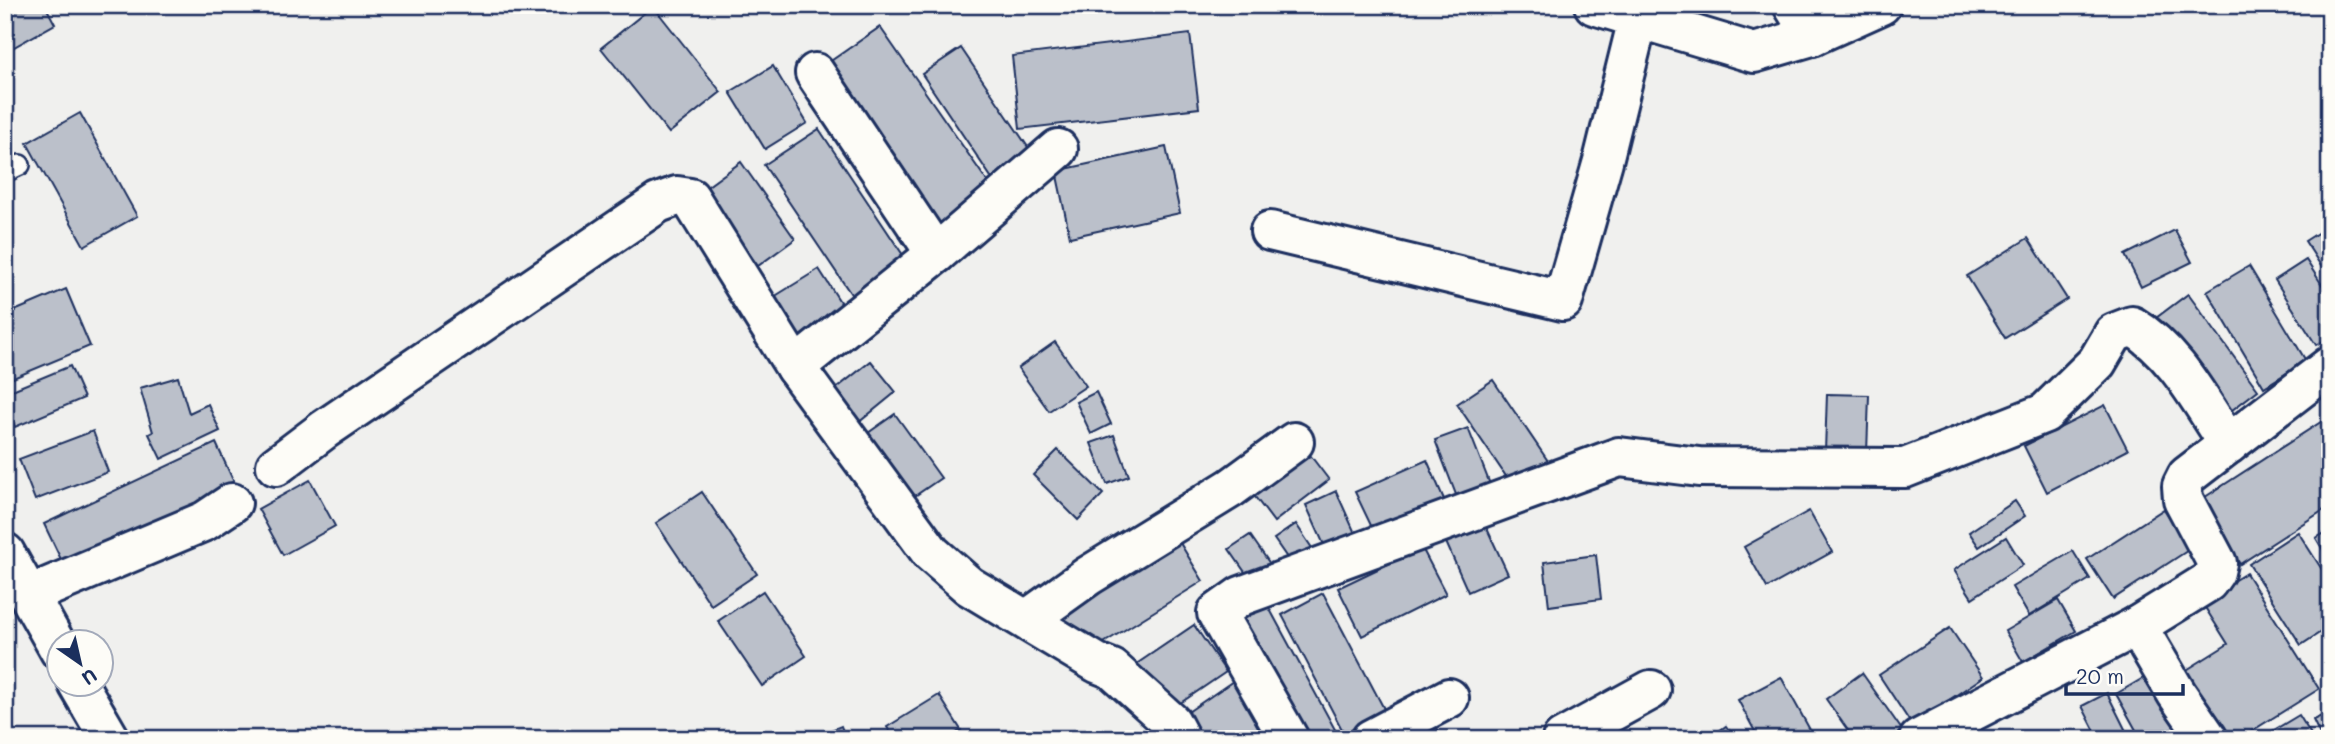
<svg xmlns="http://www.w3.org/2000/svg" width="2335" height="744" viewBox="0 0 2335 744" font-family="Mali,sans-serif">
<style>
.building{fill:#bbc0ca;stroke:#1b2f5e;stroke-width:2}
.lines{fill:none;stroke-linecap:round;stroke-linejoin:round}
.service-casing{stroke:#1b2f5e;stroke-width:24}
.minor-casing{stroke:#1b2f5e;stroke-width:44}
.service{stroke:#fdfcf7;stroke-width:19}
.minor{stroke:#fdfcf7;stroke-width:38}
</style>
<rect width="100%" height="100%" fill="#f0f0ee"/>
<filter id="ink" filterUnits="userSpaceOnUse"><feTurbulence type="fractalNoise" baseFrequency=".0143" numOctaves="2"/><feDisplacementMap in="SourceGraphic" scale="14" xChannelSelector="R" yChannelSelector="G"/><feConvolveMatrix kernelMatrix="1 2 1 2 8 2 1 2 1" color-interpolation-filters="sRGB"/></filter>
<g filter="url(#ink)">
<g class="building">
<path d="M 5,5 L 45,5 L 55,24 L 5,52 Z"/>
<path d="M 653,6 L 721,92 L 669,133 L 601,48 Z"/>
<path d="M 880,27 L 996,194 L 941,233 L 825,65 Z"/>
<path d="M 1190,34 L 1199,108 L 1020,129 L 1012,56 Z"/>
<path d="M 961,48 L 1036,159 L 997,186 L 922,74 Z"/>
<path d="M 773,66 L 807,123 L 765,149 L 730,92 Z"/>
<path d="M 80,113 L 137,216 L 84,246 L 27,143 Z"/>
<path d="M 819,129 L 909,264 L 855,300 L 764,165 Z"/>
<path d="M 1166,147 L 1180,213 L 1070,237 L 1056,171 Z"/>
<path d="M 741,162 L 795,239 L 758,266 L 704,189 Z"/>
<path d="M 2330,225 L 2330,280 L 2305,241 Z"/>
<path d="M 2175,230 L 2192,262 L 2141,287 L 2125,255 Z"/>
<path d="M 2028,238 L 2067,299 L 2005,338 L 1967,276 Z"/>
<path d="M 2306,260 L 2330,297 L 2330,337 L 2316,345 L 2275,280 Z"/>
<path d="M 2249,266 L 2306,361 L 2264,387 L 2207,291 Z"/>
<path d="M 819,269 L 844,308 L 789,343 L 764,303 Z"/>
<path d="M 66,289 L 90,346 L 6,381 L 5,315 Z"/>
<path d="M 2188,294 L 2258,390 L 2223,417 L 2152,321 Z"/>
<path d="M 1055,342 L 1086,386 L 1049,411 L 1018,368 Z"/>
<path d="M 871,361 L 896,392 L 858,423 L 832,392 Z"/>
<path d="M 70,366 L 84,398 L 15,427 L 5,405 L 5,393 Z"/>
<path d="M 178,377 L 189,413 L 208,404 L 220,431 L 161,459 L 149,434 L 153,432 L 140,388 Z"/>
<path d="M 1493,380 L 1550,464 L 1514,488 L 1457,404 Z"/>
<path d="M 1096,392 L 1111,424 L 1091,434 L 1076,402 Z"/>
<path d="M 1827,394 L 1869,395 L 1867,453 L 1825,451 Z"/>
<path d="M 2105,405 L 2128,450 L 2047,492 L 2024,446 Z"/>
<path d="M 895,414 L 941,478 L 906,502 L 861,438 Z"/>
<path d="M 2330,416 L 2330,506 L 2240,564 L 2199,501 Z"/>
<path d="M 1468,428 L 1493,492 L 1460,505 L 1435,440 Z"/>
<path d="M 93,431 L 108,472 L 35,500 L 19,459 Z"/>
<path d="M 1114,435 L 1129,476 L 1107,484 L 1091,443 Z"/>
<path d="M 216,443 L 238,491 L 67,572 L 44,524 Z"/>
<path d="M 1304,447 L 1329,480 L 1274,522 L 1249,489 Z"/>
<path d="M 1058,450 L 1103,494 L 1078,520 L 1033,475 Z"/>
<path d="M 1427,460 L 1446,504 L 1376,536 L 1355,492 Z"/>
<path d="M 310,480 L 335,526 L 283,555 L 258,509 Z"/>
<path d="M 1336,491 L 1359,542 L 1329,556 L 1306,505 Z"/>
<path d="M 702,492 L 757,574 L 711,605 L 656,523 Z"/>
<path d="M 2015,501 L 2025,516 L 1979,547 L 1969,532 Z"/>
<path d="M 2164,509 L 2190,549 L 2113,599 L 2087,559 Z"/>
<path d="M 1809,511 L 1832,552 L 1767,588 L 1744,547 Z"/>
<path d="M 1484,522 L 1508,574 L 1468,592 L 1445,540 Z"/>
<path d="M 1296,524 L 1318,557 L 1297,572 L 1274,539 Z"/>
<path d="M 2330,530 L 2330,562 L 2316,538 Z"/>
<path d="M 2298,532 L 2330,582 L 2330,626 L 2301,645 L 2249,564 Z"/>
<path d="M 1250,535 L 1277,574 L 1256,588 L 1229,549 Z"/>
<path d="M 2006,537 L 2023,565 L 1972,598 L 1954,570 Z"/>
<path d="M 1177,538 L 1203,581 L 1086,654 L 1059,612 Z"/>
<path d="M 1422,548 L 1446,594 L 1362,636 L 1338,588 Z"/>
<path d="M 2073,551 L 2090,579 L 2029,616 L 2012,587 Z"/>
<path d="M 1596,555 L 1601,599 L 1549,606 L 1544,562 Z"/>
<path d="M 2246,573 L 2319,689 L 2239,739 L 2216,739 L 2177,676 L 2228,644 L 2201,601 Z"/>
<path d="M 763,591 L 806,656 L 762,686 L 718,621 Z"/>
<path d="M 1323,593 L 1391,722 L 1358,739 L 1347,739 L 1282,615 Z"/>
<path d="M 2058,600 L 2076,631 L 2023,662 L 2005,631 Z"/>
<path d="M 1267,604 L 1338,735 L 1331,739 L 1299,739 L 1235,621 Z"/>
<path d="M 1194,625 L 1226,672 L 1167,712 L 1135,665 Z"/>
<path d="M 1950,628 L 1983,677 L 1912,725 L 1879,675 Z"/>
<path d="M 1862,673 L 1902,730 L 1890,739 L 1854,739 L 1826,699 Z"/>
<path d="M 2152,673 L 2189,739 L 2141,739 L 2116,694 Z"/>
<path d="M 1239,677 L 1268,739 L 1201,739 L 1185,714 Z"/>
<path d="M 1781,677 L 1815,739 L 1759,739 L 1738,700 Z"/>
<path d="M 2107,693 L 2130,739 L 2099,739 L 2082,706 Z"/>
<path d="M 939,695 L 961,730 L 947,739 L 894,739 L 887,727 Z"/>
<path d="M 2330,712 L 2330,739 L 2322,739 L 2313,720 Z"/>
<path d="M 2299,715 L 2312,736 L 2308,739 L 2259,739 Z"/>
<path d="M 1432,719 L 1443,739 L 1395,739 Z"/>
<path d="M 841,726 L 846,739 L 809,739 Z"/>
<path d="M 1726,726 L 1736,739 L 1708,739 Z"/>
</g>
<g class="lines">
<g class="service-casing">
<path id="service" d="M 5,172 L 20,165"/>
</g>
<g class="minor-casing">
<g id="minor">
<path d="M 1594,5 L 1754,53 L 1812,36"/>
<path d="M 1793,5 L 1812,36 L 1881,5"/>
<path d="M 815,73 L 936,254"/>
<path d="M 1270,231 L 1563,301 L 1603,161 L 1638,19"/>
<path d="M 795,367 L 936,254 L 1058,149"/>
<path d="M 276,466 L 325,429 L 658,203 L 677,196 L 690,198 L 795,367 L 931,553 L 969,586 L 1097,663 L 1112,669 L 1171,722 L 1180,739"/>
<path d="M 5,553 L 60,651"/>
<path d="M 29,595 L 205,521 L 232,503"/>
<path d="M 1028,619 L 1088,576 L 1231,488 L 1294,442"/>
<path d="M 2137,626 L 2177,694 L 2208,739"/>
<path d="M 78,684 L 110,739"/>
<path d="M 1289,739 L 1217,613 L 1241,596 L 1619,457 L 1699,467 L 1905,468 L 2045,413 L 2097,362 L 2114,333 L 2132,326 C 2176,352 2201,403 2229,444"/>
<path d="M 1371,739 L 1449,698"/>
<path d="M 1562,739 L 1651,690"/>
<path d="M 1919,739 L 2137,626 L 2208,582 L 2215,572 L 2217,563 L 2183,499 L 2182,486 L 2187,476 L 2330,366"/>
</g>
</g>
<use href="#service" class="service"/>
<use href="#minor" class="minor"/>
</g>
</g>
<rect width="2335" height="744" fill="none" stroke="#fdfcf7" stroke-width="28"/>
<rect x="14" y="14" width="2307" height="716" fill="none" stroke="#1b2f5e" stroke-width="2.5" filter="url(#ink)"/>
<g transform="translate(80 663) rotate(146)"><circle r="33" fill="#fdfcf7" stroke="#a3aaba" stroke-width="2"/>
<path d="M0-5L12 26L0 18L-12 26Z" fill="#1b2f5e"/>
<text y="-10" font-size="19" font-weight="bold" text-anchor="middle" fill="#1b2f5e">U</text>
</g>
<path d="M2066 684v10h117v-10" fill="none" stroke="#1b2f5e" stroke-width="3.5"/>
<text x="2076" y="684" font-size="21" fill="#1b2f5e" stroke="#fdfcf7" stroke-width="5" paint-order="stroke">20 m</text>
</svg>
